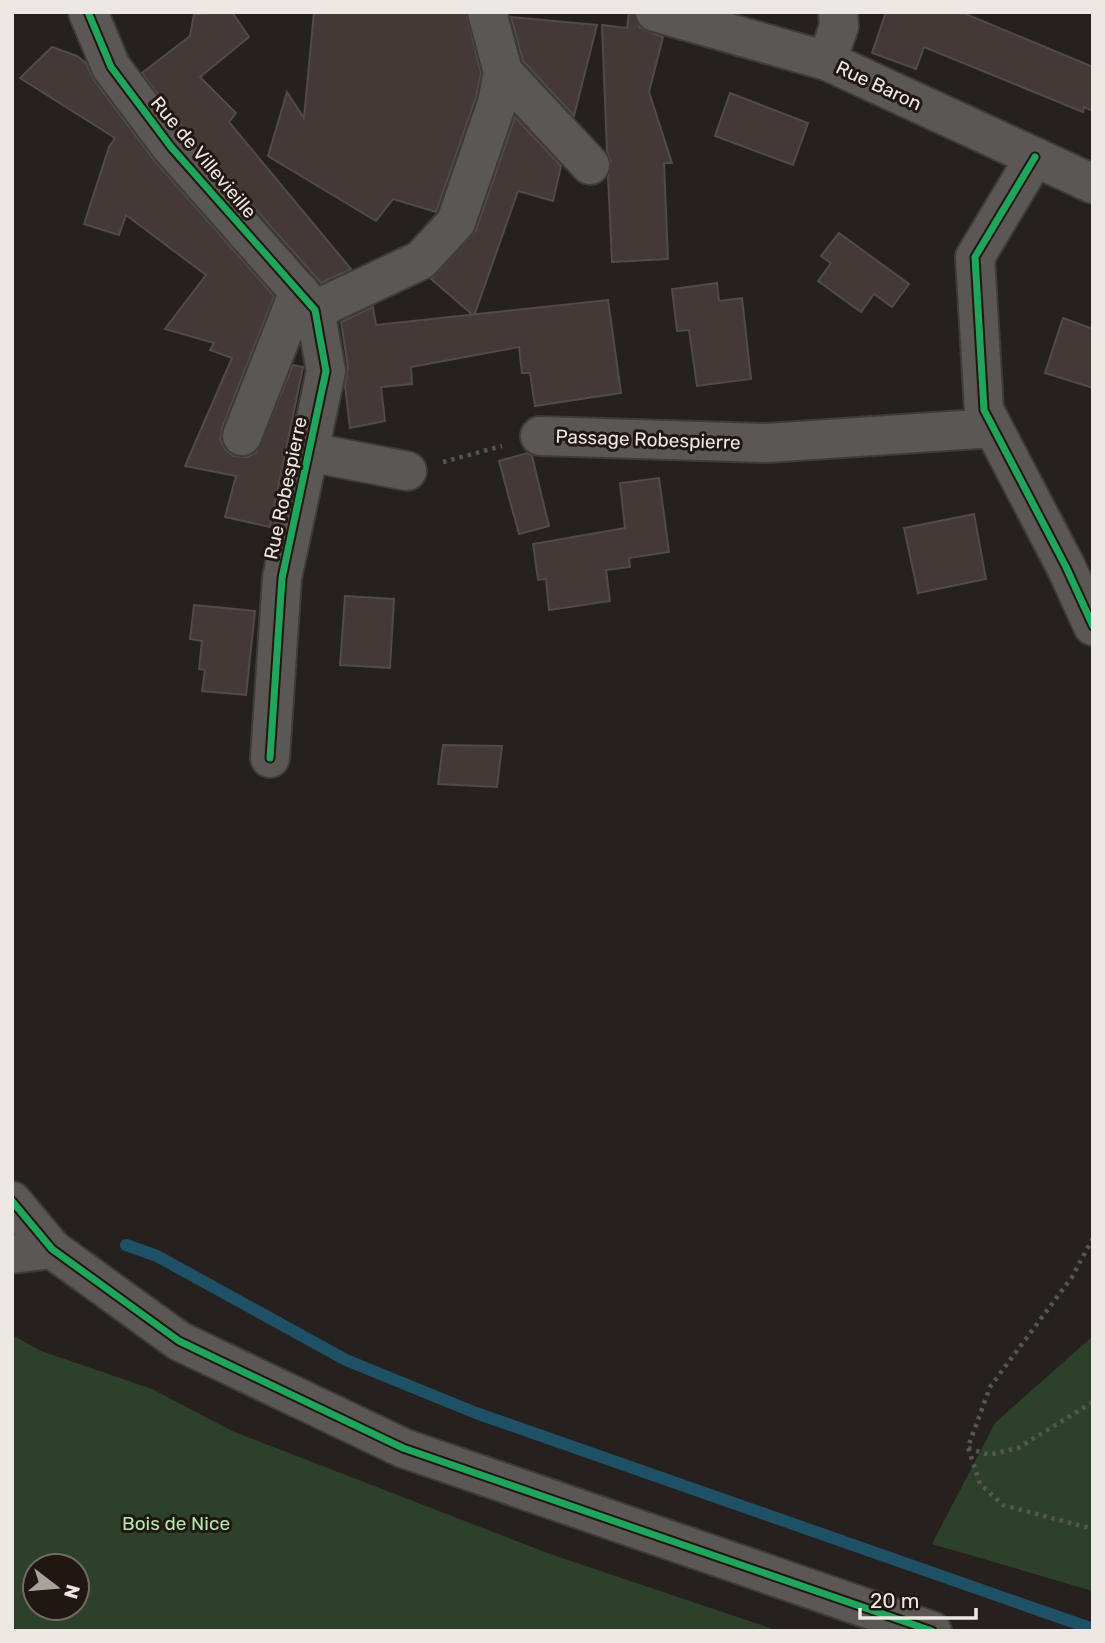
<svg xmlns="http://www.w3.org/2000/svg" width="1105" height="1643" viewBox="0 0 1105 1643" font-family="Rubik,sans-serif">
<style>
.green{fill:#2d412a;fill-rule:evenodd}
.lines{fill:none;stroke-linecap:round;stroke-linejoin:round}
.stream{stroke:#1e5166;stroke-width:12}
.building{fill:#443936;stroke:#504b49;stroke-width:2}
.minor-casing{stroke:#3f3b38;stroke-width:42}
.path{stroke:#575452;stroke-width:4.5;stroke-dasharray:3.5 5;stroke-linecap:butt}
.minor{stroke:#5b5755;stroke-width:38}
.cycleway-casing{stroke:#201711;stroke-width:11}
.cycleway{stroke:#20a55d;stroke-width:7}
.labels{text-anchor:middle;stroke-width:6;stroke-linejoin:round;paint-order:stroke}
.street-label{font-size:19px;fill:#eee8e4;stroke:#201711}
.park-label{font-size:19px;fill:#b1e8ab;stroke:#201711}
</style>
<rect width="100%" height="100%" fill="#26211e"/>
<g class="green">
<path d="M 12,1335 L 41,1351 L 152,1389 L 232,1431 L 550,1554 L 779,1631 L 12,1631 ZM 35,1566 L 77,1566 L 77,1608 L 35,1608 Z"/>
<path d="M 1093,1336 L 1093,1591 L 932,1544 L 995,1423 Z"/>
</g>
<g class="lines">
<path class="stream" d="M 126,1245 L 157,1256 L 346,1360 L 476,1413 L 1093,1629"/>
</g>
<g class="building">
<path d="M 232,12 L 249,37 L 200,77 L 236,113 L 229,122 L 351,269 L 321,283 L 188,133 L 142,73 L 190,36 L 194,14 Z"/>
<path d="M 314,12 L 466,12 L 481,73 L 476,97 L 436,212 L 393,199 L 376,221 L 268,156 L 287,92 L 304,118 Z"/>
<path d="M 629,12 L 634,12 L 640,28 L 663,37 L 649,92 L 672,163 L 664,163 L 668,259 L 612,262 L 608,176 L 611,161 L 607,152 L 602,25 L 627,28 Z"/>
<path d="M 886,12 L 961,12 L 1093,67 L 1093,111 L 1084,107 L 1083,112 L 924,47 L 916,69 L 872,53 Z"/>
<path d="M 511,17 L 597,25 L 574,116 L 523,61 Z"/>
<path d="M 52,47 L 77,56 L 86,63 L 94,80 L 154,160 L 274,296 L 222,428 L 220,439 L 225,449 L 233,456 L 246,457 L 256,453 L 293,365 L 303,367 L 270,527 L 225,517 L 236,476 L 185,466 L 232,358 L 210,350 L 214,343 L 165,329 L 206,275 L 126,215 L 119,235 L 84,224 L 109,147 L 115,138 L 20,78 Z"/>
<path d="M 730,93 L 808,123 L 793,165 L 715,136 Z"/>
<path d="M 515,117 L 561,166 L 553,201 L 518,191 L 474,316 L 431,279 L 476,230 Z"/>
<path d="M 839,233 L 909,284 L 892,307 L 874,294 L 861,312 L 818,281 L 831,263 L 821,256 Z"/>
<path d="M 717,283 L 719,301 L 742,298 L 751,379 L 697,386 L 689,330 L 677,331 L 672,289 Z"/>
<path d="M 608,300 L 621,393 L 535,406 L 530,373 L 522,373 L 519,347 L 411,367 L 412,384 L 381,387 L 385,421 L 350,428 L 345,386 L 348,367 L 341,322 L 373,307 L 376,325 Z"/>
<path d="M 1063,318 L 1093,329 L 1093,388 L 1045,373 Z"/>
<path d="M 527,453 L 532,456 L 549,526 L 519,534 L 499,461 Z"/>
<path d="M 659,478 L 669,552 L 629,558 L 630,567 L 606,570 L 610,601 L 549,610 L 546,579 L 538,580 L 533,544 L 625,528 L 620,483 Z"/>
<path d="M 974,514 L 986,579 L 918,593 L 904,528 Z"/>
<path d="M 345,596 L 394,599 L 390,668 L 340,665 Z"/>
<path d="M 194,605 L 255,611 L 246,695 L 202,691 L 205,670 L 199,669 L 202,641 L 190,639 Z"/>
<path d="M 443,745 L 502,746 L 497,787 L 438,784 Z"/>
</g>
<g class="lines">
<g class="minor-casing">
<g id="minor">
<path d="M 88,12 L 111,67 L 171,147 L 315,310 L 326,371 L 282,578 L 270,758"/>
<path d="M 655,12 L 827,61 L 1093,184"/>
<path d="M 827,61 L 839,26 L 838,12"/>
<path d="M 503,72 L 590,165"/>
<path d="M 1035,157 L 975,257 L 984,410 L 1066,567 L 1093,626"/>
<path d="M 315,310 L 421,260 L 456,222 L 497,103 L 503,72 L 487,12"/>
<path d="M 242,436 L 299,291"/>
<path d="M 540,436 L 767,443 L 993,428"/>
<path d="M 309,452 L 407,471"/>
<path d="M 12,1201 L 52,1249 L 179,1341 L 403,1448 L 932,1631"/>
<path d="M 12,1254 L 52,1249"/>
</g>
</g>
<g class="path">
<path d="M 443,462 L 502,446"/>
<path d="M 1093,1238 L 1072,1277 L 990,1387 L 968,1447 L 980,1484 L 1003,1505 L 1093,1529"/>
<path d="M 968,1448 L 989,1455 L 1018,1448 L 1093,1402"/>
</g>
<use href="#minor" class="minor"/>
<g class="cycleway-casing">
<g id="cycleway">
<path d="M 88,12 L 111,67 L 171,147 L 315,310 L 326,371 L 282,578 L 270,758"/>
<path d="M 1035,157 L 975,257 L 984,410 L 1066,567 L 1093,626"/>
<path d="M 12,1201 L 52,1249 L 179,1341 L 403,1448 L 932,1631"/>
</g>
</g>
<use href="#cycleway" class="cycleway"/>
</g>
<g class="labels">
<g class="street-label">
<text transform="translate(879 85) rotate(25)" y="7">Rue Baron</text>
<text transform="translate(204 157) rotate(50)" y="7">Rue de Villevieille</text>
<text transform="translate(648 439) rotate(2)" y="7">Passage Robespierre</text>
<text transform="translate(285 488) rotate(-78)" y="7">Rue Robespierre</text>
</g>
<g class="park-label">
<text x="176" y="1530">Bois de Nice</text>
</g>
</g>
<rect width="1105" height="1643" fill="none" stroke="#eee8e4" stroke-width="28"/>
<g transform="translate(56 1587) rotate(106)"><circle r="33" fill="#201711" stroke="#726b65" stroke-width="2"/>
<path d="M0-5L12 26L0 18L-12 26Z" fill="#a8a29f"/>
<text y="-10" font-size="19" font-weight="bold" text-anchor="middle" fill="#eee8e4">N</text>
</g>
<path d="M860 1608v10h116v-10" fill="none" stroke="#eee8e4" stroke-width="3.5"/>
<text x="870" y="1608" font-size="21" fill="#eee8e4" stroke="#201711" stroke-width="5" paint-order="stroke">20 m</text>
</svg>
